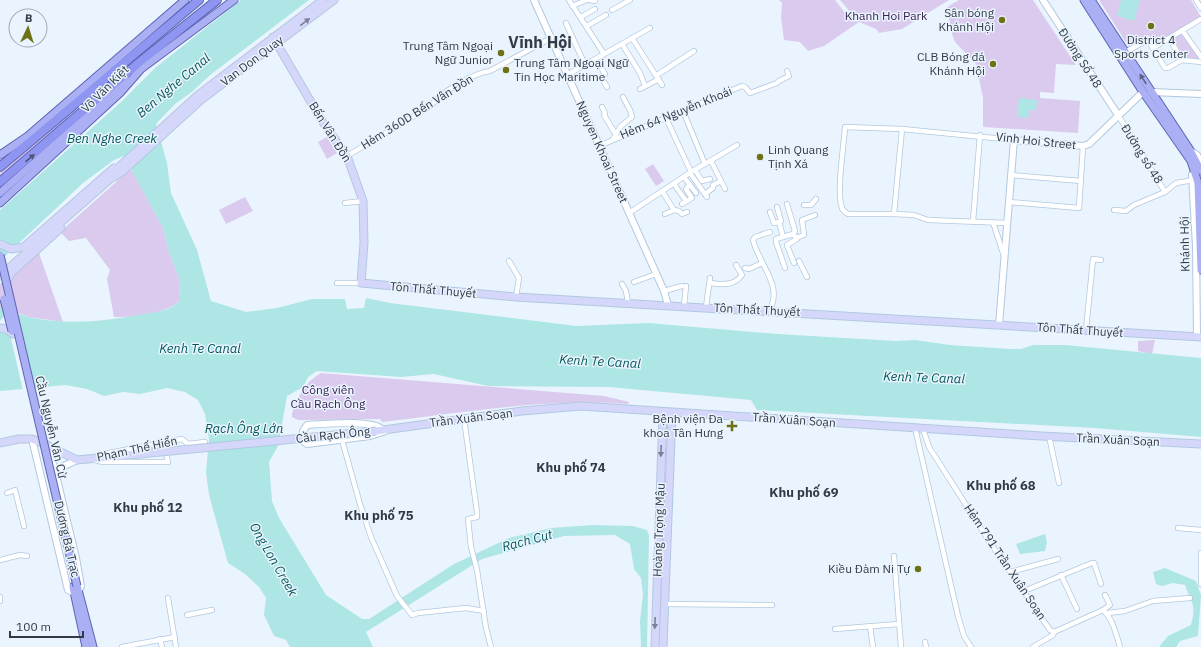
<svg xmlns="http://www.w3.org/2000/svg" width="1201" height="647" viewBox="0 0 1201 647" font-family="'IBM Plex Sans',sans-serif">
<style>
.green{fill:#dacaee}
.water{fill:#ade6e5}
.pier{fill:#eaf4fe}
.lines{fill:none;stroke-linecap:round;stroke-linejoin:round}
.minor-casing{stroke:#b1c8e0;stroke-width:6}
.tertiary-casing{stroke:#b1c8e0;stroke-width:8}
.secondary-casing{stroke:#b1c8e0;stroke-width:9}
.primary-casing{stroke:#5c65b3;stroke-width:9}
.trunk-casing{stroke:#5c65b3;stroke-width:10}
.minor{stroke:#fff;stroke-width:4.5}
.tertiary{stroke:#fff;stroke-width:6}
.secondary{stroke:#d5d7fa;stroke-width:7}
.primary{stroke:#abb0f5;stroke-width:7}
.trunk{stroke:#8f96f2;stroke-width:8}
.secondary-bridge-casing{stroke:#b1c8e0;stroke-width:9;stroke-linecap:butt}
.primary-bridge-casing{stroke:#5c65b3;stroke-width:9;stroke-linecap:butt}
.secondary-bridge{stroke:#d5d7fa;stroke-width:7}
.primary-bridge{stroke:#abb0f5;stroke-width:7}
.oneway{fill:#7b8196}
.oneway2{fill:#5c6483}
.oneway3{fill:#4e5679}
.poi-dot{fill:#6e7116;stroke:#eaf4fe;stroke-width:1.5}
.labels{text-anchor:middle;stroke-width:3;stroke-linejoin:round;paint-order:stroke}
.poi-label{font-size:12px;fill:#323b45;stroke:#eaf4fe;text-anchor:end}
.park-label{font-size:12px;fill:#3b2253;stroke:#eaf4fe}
.street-label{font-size:12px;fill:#323b45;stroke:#eaf4fe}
.water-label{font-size:13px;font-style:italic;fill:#055959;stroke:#eaf4fe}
.neighbourhood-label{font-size:13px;font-weight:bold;fill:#323b45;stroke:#eaf4fe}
.district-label{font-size:16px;font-weight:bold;fill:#323b45;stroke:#eaf4fe}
</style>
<rect width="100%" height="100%" fill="#eaf4fe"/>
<g class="green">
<path d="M 779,0 L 835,0 L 849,18 L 852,14 L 840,0 L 949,0 L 902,29 L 879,33 L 876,29 L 859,22 L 824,46 L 808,51 L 800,42 L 784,40 L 781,18 L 782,3 Z"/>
<path d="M 959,0 L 1033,0 L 1076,65 L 1056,64 L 1054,93 L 1040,92 L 1040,98 L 1080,101 L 1078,133 L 983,127 L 983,98 L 976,64 L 955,42 L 952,34 L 947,7 Z"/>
<path d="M 1099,0 L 1191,0 L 1201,17 L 1155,45 L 1148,35 L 1129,47 Z"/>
<path d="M 1182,32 L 1198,56 L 1198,60 L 1184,57 L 1173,39 Z"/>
<path d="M 67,117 L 68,118 L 0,178 L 0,173 Z"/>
<path d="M 327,137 L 337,153 L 327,159 L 318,142 Z"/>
<path d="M 653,164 L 664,181 L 656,186 L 645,169 Z"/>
<path d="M 127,166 L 133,172 L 163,228 L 169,252 L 179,278 L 180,300 C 170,313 130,318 114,317 L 107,279 L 110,270 L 86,238 L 69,241 L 60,232 L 115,183 L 123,171 Z"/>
<path d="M 245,197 L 253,211 L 226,224 L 219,210 Z"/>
<path d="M 38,247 L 40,256 L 63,322 L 29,317 L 0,307 L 0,284 Z"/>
<path d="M 1155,340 L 1152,354 L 1138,351 L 1138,341 Z"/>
<path d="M 321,373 L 604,396 L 629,402 L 628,404 C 546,398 463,413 382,422 L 380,419 L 298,420 L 292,417 C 291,408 304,387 310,381 C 313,378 317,376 321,373 Z"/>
</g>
<g class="water">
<path d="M 241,0 L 309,0 L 210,75 L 193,91 L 175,104 L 156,124 L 167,163 L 171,193 L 197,250 L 211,301 L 246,312 L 277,308 L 312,299 L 345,299 L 347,309 L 364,308 L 366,298 L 390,303 L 576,326 L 649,323 L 777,334 L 896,341 L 915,340 L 950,345 L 1010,349 L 1021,349 L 1033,345 L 1065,345 L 1201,358 L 1201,437 L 1095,428 L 757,410 L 751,400 L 609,387 L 488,386 L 434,374 L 401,377 L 317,371 L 308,377 L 303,387 L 287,396 L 278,446 L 269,462 L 272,501 L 279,518 L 326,595 L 362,619 L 369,619 L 454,564 L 509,538 L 551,528 L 593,525 L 633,526 L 647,530 L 649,535 L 647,647 L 641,647 L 640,621 L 643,594 L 641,578 L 634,569 L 630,544 L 615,535 L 564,536 L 482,559 L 366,632 L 373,647 L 290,647 L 286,640 L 274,636 L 264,615 L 266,598 L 259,587 L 245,574 L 228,563 L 209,495 L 206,472 L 209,439 L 205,414 L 198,400 L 185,392 L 167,388 L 140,394 L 123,392 L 104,396 L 87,389 L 66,385 L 0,391 L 0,307 C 46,328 96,323 144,314 C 156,312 171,311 180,300 L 179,278 L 169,252 L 163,228 L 124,156 L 114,160 L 83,183 L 0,261 L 0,210 L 121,102 L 155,68 Z"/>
<path d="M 1121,0 L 1140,0 L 1134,21 L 1117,16 Z"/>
<path d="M 1019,98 L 1037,100 L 1036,110 L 1029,110 L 1028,118 L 1017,117 Z"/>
<path d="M 1045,534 L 1047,542 L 1045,551 L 1020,554 L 1016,544 Z"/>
<path d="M 1165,568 L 1196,581 L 1201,595 L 1198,636 L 1180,641 L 1176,647 L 1159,647 L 1168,636 L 1191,625 C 1197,604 1191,603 1185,585 L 1173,583 L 1162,586 L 1156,584 L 1153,572 Z"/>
</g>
<path class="pier" d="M 9,309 L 34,390 L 23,391 L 10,334 L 0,329 L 0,321 Z"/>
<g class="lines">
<g class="minor-casing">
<g id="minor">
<path d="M 569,0 L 604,54"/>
<path d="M 590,0 L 595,1"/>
<path d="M 1196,0 L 1201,8"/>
<path d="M 572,6 L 587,0"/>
<path d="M 612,10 L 630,0"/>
<path d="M 581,17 L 595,9"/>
<path d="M 566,23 L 585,65"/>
<path d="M 587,26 L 606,15"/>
<path d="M 1182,30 L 1201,57"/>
<path d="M 632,38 L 662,85"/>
<path d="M 1169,38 L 1182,60"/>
<path d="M 622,44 L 640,73 L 645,86"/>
<path d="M 1153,48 L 1201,19"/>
<path d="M 1125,52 L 1148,40 L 1165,68 L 1168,68 L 1182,60 L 1201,62"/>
<path d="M 596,59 L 605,74 L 601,77 L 607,87"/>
<path d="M 567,75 L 650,28"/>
<path d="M 657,75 L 694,51"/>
<path d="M 640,89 L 659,79"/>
<path d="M 602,107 L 605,113 L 604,115 L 616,135"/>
<path d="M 683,111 L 705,164"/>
<path d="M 1118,115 L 1165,192"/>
<path d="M 666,118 L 691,172"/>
<path d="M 613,139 L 621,126 L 632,117 L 630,110 L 623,97"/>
<path d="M 599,146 L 742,86 L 745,87 L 750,93 L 777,83 L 779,81 L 789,76 L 787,71"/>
<path d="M 347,156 L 431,106 C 439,93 474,73 490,71 L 551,38"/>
<path d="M 711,161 L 725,189"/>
<path d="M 695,170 L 702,181 L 710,179"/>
<path d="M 690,173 L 707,197"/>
<path d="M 1011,175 L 1081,181"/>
<path d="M 684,177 L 696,193"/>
<path d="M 674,184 L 686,201"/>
<path d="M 662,191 L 674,210"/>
<path d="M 705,194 L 713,188 L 713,185 L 721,181"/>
<path d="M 1009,202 L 1079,208 L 1083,146"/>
<path d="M 345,203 L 363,201"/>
<path d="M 682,204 L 692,198 L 686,189 L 689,185"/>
<path d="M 804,205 L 811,205 L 816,199"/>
<path d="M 777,207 L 781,221 L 779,222 L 783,237"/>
<path d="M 1114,210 L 1126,211 L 1134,205 L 1165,192 L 1176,183 L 1194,180"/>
<path d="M 770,212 L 774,223 L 779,222"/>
<path d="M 629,213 L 691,172 L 737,145"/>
<path d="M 665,214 L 674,210 L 679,211 L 682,214 L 687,212"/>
<path d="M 894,214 L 902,129"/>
<path d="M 973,221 L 980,135"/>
<path d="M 993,222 L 1004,256"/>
<path d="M 1007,223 L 928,220 L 914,215 L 894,214 L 848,214 C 845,212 843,211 842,208 C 836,193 844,145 845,127 L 902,129 L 1014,140"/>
<path d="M 793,234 L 797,239 L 787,245 L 794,263"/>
<path d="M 796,238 L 804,235 L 802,220 L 815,215"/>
<path d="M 509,261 L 519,278 L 516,297"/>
<path d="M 799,261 L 807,277"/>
<path d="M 745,268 L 749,269 L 762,263"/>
<path d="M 785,268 L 776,242 L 776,239 L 793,234 L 795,231 L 787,204"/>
<path d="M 634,282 L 656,274"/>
<path d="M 337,283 L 361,283"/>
<path d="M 710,283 C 722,284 733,287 742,275 L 736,265"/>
<path d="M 622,284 L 626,291 L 628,303"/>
<path d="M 664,291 L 682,286"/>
<path d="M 684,306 L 686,286"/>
<path d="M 706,307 L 710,278"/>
<path d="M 769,311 C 784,286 759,265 753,240 L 755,237 L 770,232"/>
<path d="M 1086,330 L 1093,259 L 1101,260"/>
<path d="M 464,419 L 477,512 L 477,517 L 468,519 L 471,547 L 477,570 L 486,628 L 491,647"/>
<path d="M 915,428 L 958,616 L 964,636 L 971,647"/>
<path d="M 923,429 L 929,447 L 989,541 L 1050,630 L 1054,632 L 1103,610 C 1113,619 1116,634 1120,647"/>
<path d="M 1049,436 L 1059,483"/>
<path d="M 342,440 L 360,504 L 371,537 L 397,596 L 412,615 L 418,613 L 466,608 L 484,611"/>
<path d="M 98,455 L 182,439 L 188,444 L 205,442"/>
<path d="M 94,460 L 103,462 L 168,462 L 164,443"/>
<path d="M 7,493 L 15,490 L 24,526"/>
<path d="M 1178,528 L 1201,530"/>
<path d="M 1201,553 L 1201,584"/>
<path d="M 894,556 L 901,647"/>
<path d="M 0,560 L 20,555 L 27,556"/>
<path d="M 1010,572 L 1058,559"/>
<path d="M 1061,575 L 1077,609"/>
<path d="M 1024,591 L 1092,563 L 1094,563 L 1101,584"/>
<path d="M 0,597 L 0,601"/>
<path d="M 168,598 L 176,647"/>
<path d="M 665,604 L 772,605"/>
<path d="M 1103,610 L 1110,605 L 1105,595"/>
<path d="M 1108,613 L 1125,611 L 1153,601 L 1190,598"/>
<path d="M 187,615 L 212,610"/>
<path d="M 870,626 L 873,647"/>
<path d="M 835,629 L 899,624"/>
<path d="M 160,639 L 162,647"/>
<path d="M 925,642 L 926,647"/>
<path d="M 122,647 L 175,637"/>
<path d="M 1033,647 L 1053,635 L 1054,632"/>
</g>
</g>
<g class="tertiary-casing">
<g id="tertiary">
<path d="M 534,0 L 664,291 L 668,305"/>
<path d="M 1043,0 L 1118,115"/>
<path d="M 1151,92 L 1201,94"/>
<path d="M 1191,151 L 1197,155 L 1201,163"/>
<path d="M 1192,175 L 1196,246 L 1197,337"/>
<path d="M 999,325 L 1014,140 L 1083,146 L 1089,144 L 1143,92"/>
<path d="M 383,430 C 373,419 323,424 307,425 L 303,431 L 304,442 L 307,444 L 370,436 L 386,431"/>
<path d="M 32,439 L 68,590 L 74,593"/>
<path d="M 49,446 L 76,558 L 81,586 L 79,591"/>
<path d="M 55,474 L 64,466 L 77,460"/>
</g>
</g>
<g class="secondary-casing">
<g id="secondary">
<path d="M 273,37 L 322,121 L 347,156 L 363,201 L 364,243 L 361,283 L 516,297 L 1201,337"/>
<path d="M 110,175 L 198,95 L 323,0"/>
<path d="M 0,244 L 11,249 L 24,247 L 114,168"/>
<path d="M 0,276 L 110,179 L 123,171 L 201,100 L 334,0"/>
<path d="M 6,284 L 11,273 L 61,228"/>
<path d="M 0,328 L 6,329 L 13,334"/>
<path d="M 376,431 L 522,411 L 581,406 L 1041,436 L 1201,444"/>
<path d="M 0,443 L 19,439 L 32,439 L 45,444 L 77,460 L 140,454"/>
<path d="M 655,647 L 663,412"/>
<path d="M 663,647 L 672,413"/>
</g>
</g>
<g class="primary-casing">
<g id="primary">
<path d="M 1084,0 L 1143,92 L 1191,161 L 1198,183 L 1201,270"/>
<path d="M 1091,0 L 1190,150 L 1201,171"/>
<path d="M 0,155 L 28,136 L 185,0"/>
<path d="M 0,193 L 120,87 L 126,75"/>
<path d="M 0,203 L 120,93 L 141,69 L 234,0"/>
<path d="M 77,586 L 93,647"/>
<path d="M 73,587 L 86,647"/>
</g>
</g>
<g class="trunk-casing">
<g id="trunk">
<path d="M 0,167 L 199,0"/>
<path d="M 0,182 L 142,60 L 217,0"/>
</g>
</g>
<use href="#minor" class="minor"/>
<use href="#tertiary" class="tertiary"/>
<use href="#secondary" class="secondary"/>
<use href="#primary" class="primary"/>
<use href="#trunk" class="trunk"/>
<g class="secondary-bridge-casing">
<path id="secondary-bridge" d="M 140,454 L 376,431"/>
</g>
<g class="primary-bridge-casing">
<g id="primary-bridge">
<path d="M 0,255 L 77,586"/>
<path d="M 4,299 L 12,331"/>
</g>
</g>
<use href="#secondary-bridge" class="secondary-bridge"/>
<use href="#primary-bridge" class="primary-bridge"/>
</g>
<defs><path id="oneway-solid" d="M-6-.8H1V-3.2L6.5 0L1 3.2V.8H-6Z"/></defs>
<g class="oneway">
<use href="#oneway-solid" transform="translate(305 22) rotate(-37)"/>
<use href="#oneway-solid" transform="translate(661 451) rotate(92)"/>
<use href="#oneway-solid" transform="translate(655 623) rotate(92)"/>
</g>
<use class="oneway2" href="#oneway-solid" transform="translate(1143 79) rotate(-123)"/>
<use class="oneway3" href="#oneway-solid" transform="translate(30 158) rotate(-41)"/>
<g class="poi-dot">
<circle cx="1002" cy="20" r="4"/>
<circle cx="1151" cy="26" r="4"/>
<circle cx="501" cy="53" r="4"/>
<circle cx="993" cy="64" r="4"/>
<circle cx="506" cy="70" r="4"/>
<circle cx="760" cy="157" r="4"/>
<path d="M730 420h4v4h4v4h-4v4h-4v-4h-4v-4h4z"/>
<circle cx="918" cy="569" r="4"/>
</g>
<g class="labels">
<g class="poi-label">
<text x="994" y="17">Sân bóng<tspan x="994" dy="14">Khánh Hội</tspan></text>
<text x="1151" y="44" text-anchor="middle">District 4<tspan x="1151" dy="14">Sports Center</tspan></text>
<text x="493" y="50">Trung Tâm Ngoại<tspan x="493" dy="14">Ngữ Junior</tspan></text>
<text x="985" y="61">CLB Bóng đá<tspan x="985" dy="14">Khánh Hội</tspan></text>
<text x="514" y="67" text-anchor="start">Trung Tâm Ngoại Ngữ<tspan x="514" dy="14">Tin Học Maritime</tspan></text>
<text x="768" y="154" text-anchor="start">Linh Quang<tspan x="768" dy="14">Tịnh Xá</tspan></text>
<text x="723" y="423">Bệnh viện Đa<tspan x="723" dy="14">khoa Tân Hưng</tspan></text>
<text x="910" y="573">Kiều Đàm Ni Tự</text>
</g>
<g class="park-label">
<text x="886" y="20">Khanh Hoi Park</text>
<text x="328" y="394">Công viên<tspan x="328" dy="14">Cầu Rạch Ông</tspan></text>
</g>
<g class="street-label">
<text transform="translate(1080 58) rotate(57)" y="4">Đường Số 48</text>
<text transform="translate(252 61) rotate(-37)" y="4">Van Don Quay</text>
<text transform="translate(105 89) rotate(-45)" y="4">Võ Văn Kiệt</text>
<text transform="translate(417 112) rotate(-32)" y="4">Hẻm 360D Bến Vân Đồn</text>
<text transform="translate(676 113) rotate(-22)" y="4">Hẻm 64 Nguyễn Khoái</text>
<text transform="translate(330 132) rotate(58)" y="4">Bến Vân Đồn</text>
<text transform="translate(1036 141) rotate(6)" y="4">Vinh Hoi Street</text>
<text transform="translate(602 152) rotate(66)" y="4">Nguyen Khoai Street</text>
<text transform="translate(1142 154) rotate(58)" y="4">Đường số 48</text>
<text transform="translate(1185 244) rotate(-91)" y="4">Khánh Hội</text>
<text transform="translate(433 290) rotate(5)" y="4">Tôn Thất Thuyết</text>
<text transform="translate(757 310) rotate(3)" y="4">Tôn Thất Thuyết</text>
<text transform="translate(1080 330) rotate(4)" y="4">Tôn Thất Thuyết</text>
<text transform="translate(471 418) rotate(-7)" y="4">Trần Xuân Soạn</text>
<text transform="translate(794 420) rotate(4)" y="4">Trần Xuân Soạn</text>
<text transform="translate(51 427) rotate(77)" y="4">Cầu Nguyễn Văn Cừ</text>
<text transform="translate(333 435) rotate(-6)" y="4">Cầu Rạch Ông</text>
<text transform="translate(1118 440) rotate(3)" y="4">Trần Xuân Soạn</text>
<text transform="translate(137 449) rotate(-12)" y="4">Phạm Thế Hiển</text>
<text transform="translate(659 530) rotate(-88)" y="4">Hoàng Trọng Mậu</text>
<text transform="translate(67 539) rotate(77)" y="4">Dương Bá Trạc</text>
<text transform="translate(1005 562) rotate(56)" y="4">Hẻm 791 Trần Xuân Soạn</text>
</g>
<g class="water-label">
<text transform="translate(173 85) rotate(-40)" y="5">Ben Nghe Canal</text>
<text x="112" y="143">Ben Nghe Creek</text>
<text x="200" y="353">Kenh Te Canal</text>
<text transform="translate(600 361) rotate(3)" y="5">Kenh Te Canal</text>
<text transform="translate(924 377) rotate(2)" y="5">Kenh Te Canal</text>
<text x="244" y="433">Rạch Ông Lớn</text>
<text transform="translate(527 540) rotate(-15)" y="5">Rạch Cụt</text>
<text transform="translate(274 559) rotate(60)" y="5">Ong Lon Creek</text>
</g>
<g class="neighbourhood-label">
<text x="571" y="472">Khu phố 74</text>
<text x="1001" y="490">Khu phố 68</text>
<text x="804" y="497">Khu phố 69</text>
<text x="148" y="512">Khu phố 12</text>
<text x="379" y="520">Khu phố 75</text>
</g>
<g class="district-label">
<text x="540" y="48">Vĩnh Hội</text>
</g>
</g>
<g transform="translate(28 28) rotate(4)"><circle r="19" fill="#eaf4fe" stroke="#a0aab4"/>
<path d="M0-3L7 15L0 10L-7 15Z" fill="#6e7116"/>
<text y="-6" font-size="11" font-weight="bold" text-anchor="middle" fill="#323b45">B</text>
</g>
<path d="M10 631v6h73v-6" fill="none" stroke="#323b45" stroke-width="2"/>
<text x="16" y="631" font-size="12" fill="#323b45" stroke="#eaf4fe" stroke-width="3" paint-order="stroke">100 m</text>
</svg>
